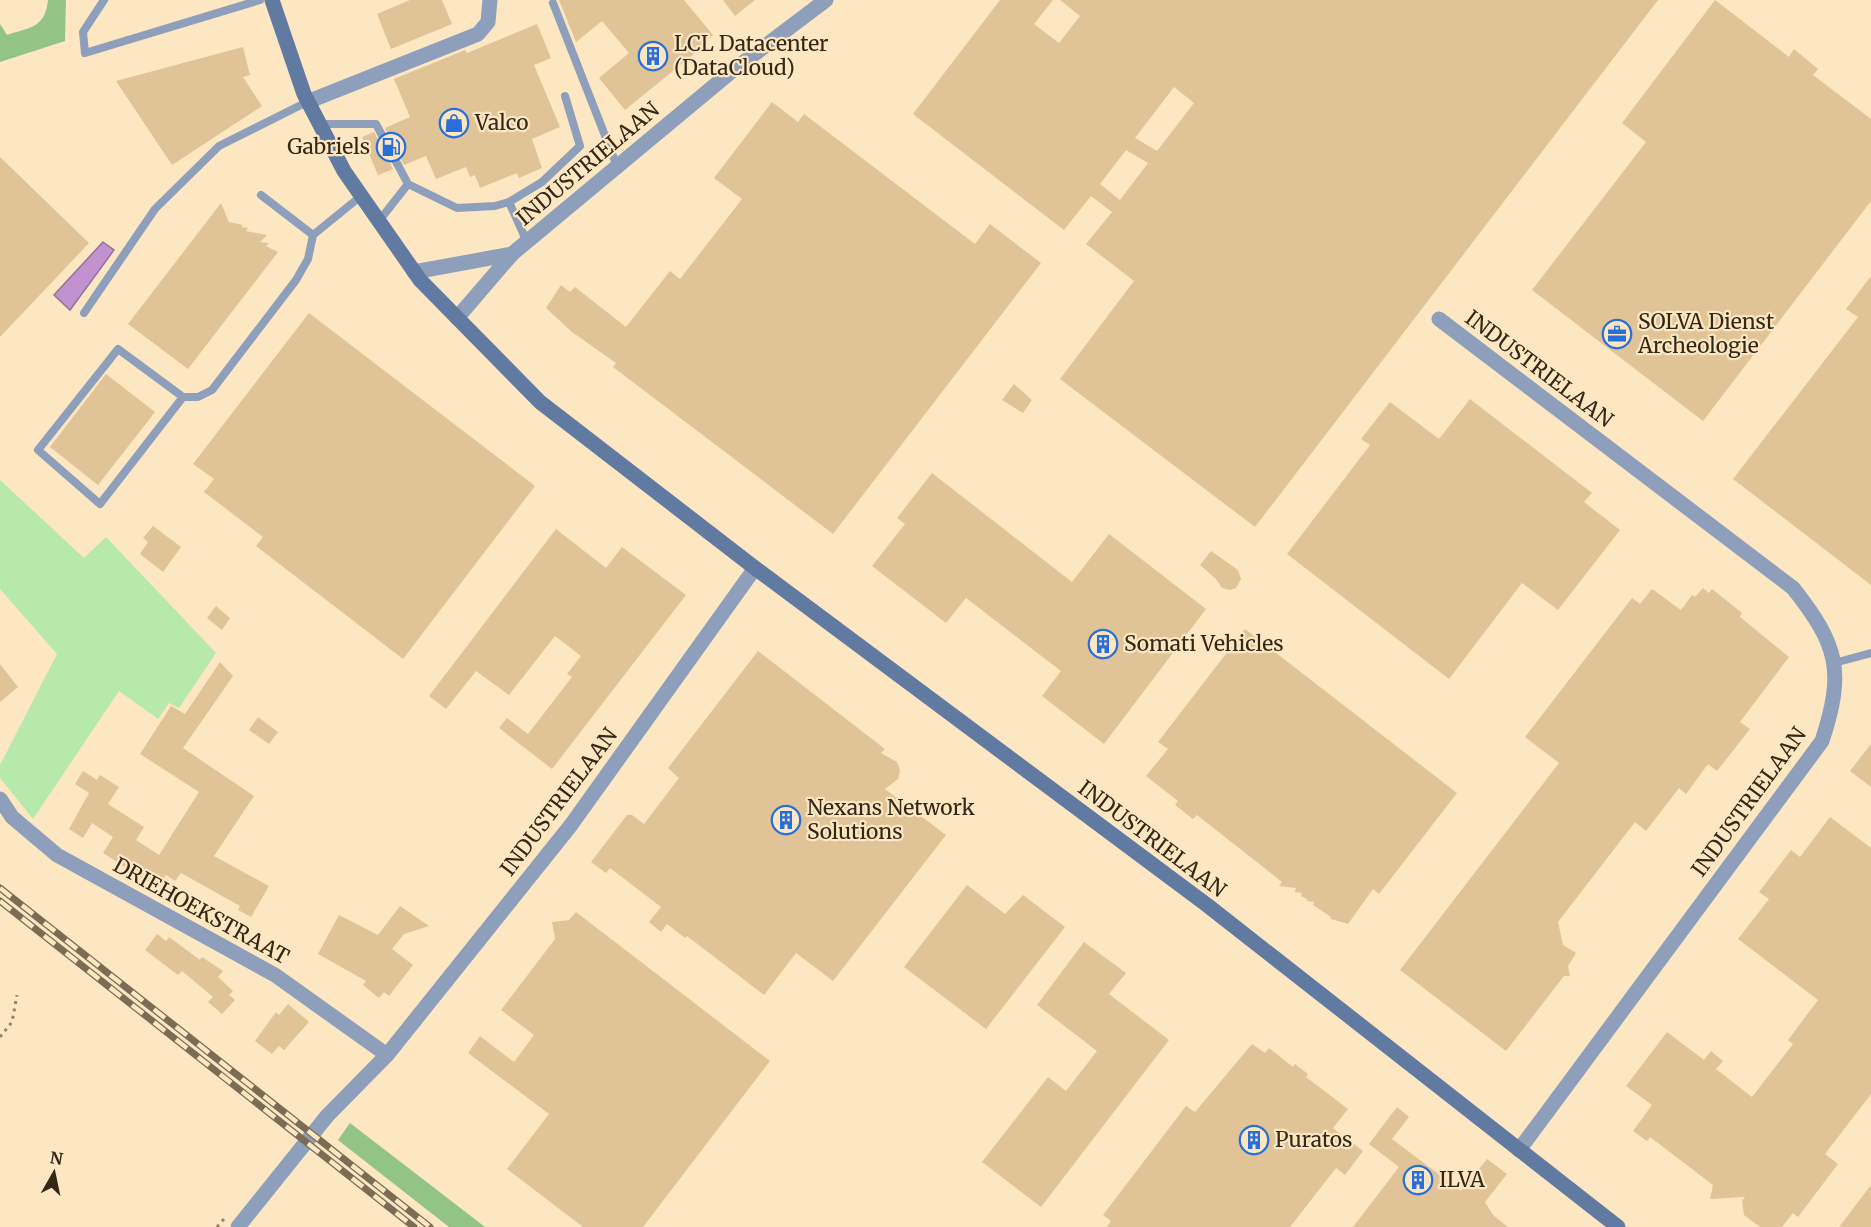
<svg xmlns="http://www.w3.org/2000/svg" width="1871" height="1227" viewBox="0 0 1871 1227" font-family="Merriweather,serif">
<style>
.green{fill:#b8e9ac}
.forest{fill:#92c485}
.water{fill:#c291cf;stroke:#977298;stroke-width:1.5}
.building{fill:#e0c497;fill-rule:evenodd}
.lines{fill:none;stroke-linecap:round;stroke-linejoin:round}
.path{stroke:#95856a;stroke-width:3;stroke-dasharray:3 4.5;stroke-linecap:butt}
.lane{stroke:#8d9fba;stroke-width:8}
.street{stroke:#8d9fba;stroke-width:15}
.secondary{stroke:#607aa2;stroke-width:15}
.rail-casing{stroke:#7c6c54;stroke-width:7}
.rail{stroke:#fde6c2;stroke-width:4.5;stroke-dasharray:14;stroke-linecap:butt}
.labels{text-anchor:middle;stroke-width:4.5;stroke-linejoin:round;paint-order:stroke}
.poi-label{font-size:21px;fill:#332816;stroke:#fde6c2;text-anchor:start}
.street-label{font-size:21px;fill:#332816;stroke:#fde6c2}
</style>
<rect width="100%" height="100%" fill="#fde6c2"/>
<path class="green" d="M 0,480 L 84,558 L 106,537 L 216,653 L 179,708 L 169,703 L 158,719 L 119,691 L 33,819 L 0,778 L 0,765 L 57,654 L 0,589 Z"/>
<g class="forest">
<path d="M 48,0 L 66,0 L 65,41 L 0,62 L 0,24 L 7,35 C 31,27 45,28 48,0 Z"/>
<path d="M 350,1123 L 485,1227 L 449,1227 L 338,1140 Z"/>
</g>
<path class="water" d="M 103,242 L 114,250 L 70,310 L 54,295 Z"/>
<g class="building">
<path d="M 410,0 L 442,0 L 452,24 L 391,49 L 377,14 Z"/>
<path d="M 559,0 L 684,0 L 713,35 L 693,51 L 695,53 L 625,110 L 599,78 L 629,53 L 602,21 L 576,42 Z"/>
<path d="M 723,0 L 755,0 L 735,16 Z"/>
<path d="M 1000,0 L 1053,0 L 1034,24 L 1059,43 L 1080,16 L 1060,0 L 1658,0 L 1255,527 L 1060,379 L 1134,281 L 1086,244 L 1112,212 L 1091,196 L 1064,230 L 913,114 ZM 1174,87 L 1194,103 L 1157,151 L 1135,138 ZM 1126,150 L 1148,163 L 1120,200 L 1100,184 Z"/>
<path d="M 1715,0 L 1789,57 L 1794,49 L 1818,69 L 1813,75 L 1871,119 L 1871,201 L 1703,421 L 1532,290 L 1646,142 L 1622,123 Z"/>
<path d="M 537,24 L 551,58 L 534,65 L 560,127 L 532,139 L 542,168 L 519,178 L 517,173 L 480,188 L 475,175 L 470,177 L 466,167 L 436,179 L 426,156 L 404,165 L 385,128 L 410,117 L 394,79 L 465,50 L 467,53 Z"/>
<path d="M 243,47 L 250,75 L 243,77 L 262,106 L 172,165 L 116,81 Z"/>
<path d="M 772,102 L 798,122 L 804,114 L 975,244 L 990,224 L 1041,263 L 833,534 L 613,367 L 616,363 L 572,332 L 546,308 L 561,285 L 570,292 L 575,287 L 626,327 L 670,271 L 680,279 L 742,199 L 714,178 Z"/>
<path d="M 374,132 L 393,169 L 378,175 L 362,137 Z"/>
<path d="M 0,157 L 89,243 L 0,337 Z"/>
<path d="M 221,203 L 229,222 L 243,225 L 241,227 L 248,228 L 246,231 L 267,235 L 260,242 L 269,243 L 266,246 L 278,252 L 188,369 L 128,324 Z"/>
<path d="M 1871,276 L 1871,585 L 1733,479 L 1858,317 L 1846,309 Z"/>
<path d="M 309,313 L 535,486 L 403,659 L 256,546 L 263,537 L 204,492 L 214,479 L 193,464 Z"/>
<path d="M 106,374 L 155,412 L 98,485 L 50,447 Z"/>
<path d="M 1014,384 L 1032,400 L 1023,413 L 1002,400 Z"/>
<path d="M 1470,399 L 1592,493 L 1584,502 L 1620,530 L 1558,610 L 1522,583 L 1449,679 L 1287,554 L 1370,445 L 1361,439 L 1390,402 L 1439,439 Z"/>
<path d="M 932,473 L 1072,582 L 1109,534 L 1206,609 L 1104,744 L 1042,696 L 1061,671 L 966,598 L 946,623 L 872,566 L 905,524 L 897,518 Z"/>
<path d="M 153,526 L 181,547 L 163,572 L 140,554 L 148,542 L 143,538 Z"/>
<path d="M 556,529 L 606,568 L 622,547 L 686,595 L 552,769 L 499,728 L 507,718 L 528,734 L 572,677 L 567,674 L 581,656 L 555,636 L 509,695 L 476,671 L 446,709 L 429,696 Z"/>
<path d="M 1211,551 L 1238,570 L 1241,579 L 1236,588 L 1230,590 L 1222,588 L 1216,579 L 1200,565 Z"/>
<path d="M 1703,588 L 1709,593 L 1712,589 L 1742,613 L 1740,617 L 1789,657 L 1740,722 L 1750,729 L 1717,771 L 1708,764 L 1686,794 L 1679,788 L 1646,831 L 1635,822 L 1558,922 L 1563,945 L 1576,953 L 1568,966 L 1570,976 L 1564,976 L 1506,1051 L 1400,970 L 1559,763 L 1525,737 L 1632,598 L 1640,604 L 1652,589 L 1681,610 L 1692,595 L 1695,597 Z"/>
<path d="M 216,606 L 230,618 L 222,630 L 207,618 Z"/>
<path d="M 1245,629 L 1457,793 L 1379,894 L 1373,889 L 1348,924 L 1331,919 L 1331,917 L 1313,905 L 1314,902 L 1307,901 L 1307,899 L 1301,896 L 1302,893 L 1295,892 L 1296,888 L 1279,886 L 1282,882 L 1197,815 L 1193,819 L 1175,805 L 1178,801 L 1146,776 L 1168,749 L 1158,742 Z"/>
<path d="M 758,651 L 885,749 L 881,753 L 897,762 L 900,770 L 898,779 L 885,789 L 946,835 L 833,981 L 796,953 L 764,995 L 687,936 L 685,938 L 667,924 L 661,932 L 649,922 L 661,907 L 610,868 L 606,873 L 591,862 L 627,815 L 632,815 L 644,824 L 679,778 L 668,768 Z"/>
<path d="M 220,662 L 233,676 L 183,748 L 254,796 L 214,856 L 269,886 L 251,917 L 238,910 L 240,906 L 181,873 L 175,881 L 166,875 L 158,888 L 103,853 L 113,837 L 92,823 L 83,838 L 69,829 L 89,793 L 75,784 L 83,771 L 97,780 L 100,775 L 119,787 L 108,804 L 144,827 L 136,840 L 159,855 L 199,792 L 140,754 L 171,706 L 185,714 Z"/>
<path d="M 0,664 L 18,687 L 0,702 Z"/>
<path d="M 258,717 L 278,732 L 269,744 L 249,730 Z"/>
<path d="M 1871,744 L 1871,787 L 1850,771 Z"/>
<path d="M 1830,817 L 1871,848 L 1871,1094 L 1825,1154 L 1838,1164 L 1798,1217 L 1793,1213 L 1782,1227 L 1760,1227 L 1744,1215 L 1742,1201 L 1745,1197 L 1710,1199 L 1713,1185 L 1650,1137 L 1647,1141 L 1633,1131 L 1652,1105 L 1626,1086 L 1667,1032 L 1704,1060 L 1711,1051 L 1723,1061 L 1716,1069 L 1752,1097 L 1793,1044 L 1788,1040 L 1818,1000 L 1738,939 L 1769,899 L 1759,892 L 1791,850 L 1800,857 Z"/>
<path d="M 967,885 L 1005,914 L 1023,895 L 1065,927 L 986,1029 L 904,967 Z"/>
<path d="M 400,906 L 429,926 L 404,934 L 392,949 L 413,965 L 389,996 L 384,992 L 379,998 L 363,985 L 366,981 L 318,954 L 339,915 L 378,935 Z"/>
<path d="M 576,912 L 770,1061 L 643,1227 L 583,1227 L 507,1169 L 549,1114 L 468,1053 L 480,1036 L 514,1062 L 534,1035 L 501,1010 L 555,939 L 552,922 L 569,920 Z"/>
<path d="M 157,934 L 166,941 L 169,937 L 200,960 L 202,957 L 223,971 L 218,977 L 233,991 L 229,995 L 235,1000 L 222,1014 L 208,1002 L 213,997 L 182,971 L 178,975 L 145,950 Z"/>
<path d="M 1084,942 L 1126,973 L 1109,994 L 1169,1040 L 1041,1207 L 982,1162 L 1048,1077 L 1066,1091 L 1097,1051 L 1037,1005 Z"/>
<path d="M 288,1004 L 309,1022 L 284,1050 L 279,1046 L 272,1054 L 255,1041 L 276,1012 L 279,1015 Z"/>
<path d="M 1252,1044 L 1265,1053 L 1269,1048 L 1293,1067 L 1295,1064 L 1308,1074 L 1306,1077 L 1348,1109 L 1333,1128 L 1363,1151 L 1345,1175 L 1336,1168 L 1290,1227 L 1107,1227 L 1111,1221 L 1103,1215 L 1186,1106 L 1195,1112 Z"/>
<path d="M 1397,1107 L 1409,1117 L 1392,1139 L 1461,1191 L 1487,1159 L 1507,1174 L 1485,1202 L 1493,1215 L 1508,1227 L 1353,1227 L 1399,1167 L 1369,1144 Z"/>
<path d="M 1871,1185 L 1871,1227 L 1839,1227 Z"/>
</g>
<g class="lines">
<g class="path">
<path d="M 0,1037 L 12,1022 L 17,995"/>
<path d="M 217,1227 L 224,1219"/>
</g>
<g class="lane">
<path d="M 104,0 L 83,32 L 85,53 L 260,0"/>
<path d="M 553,3 L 617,166"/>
<path d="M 320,124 L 376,124 L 408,184 L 379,221"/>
<path d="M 408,184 L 457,208 L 495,206 L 509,202 L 527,242"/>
<path d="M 261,195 L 313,235 L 361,196"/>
<path d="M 509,202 L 542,182 L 580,146 L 565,96"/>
<path d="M 84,313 L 155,209 L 219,146 L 307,102"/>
<path d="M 183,397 L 100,504 L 38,450 L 118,349 L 183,397 L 198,397 L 212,390 L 296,280 L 308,259 L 313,235"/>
<path d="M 1834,663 L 1871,653"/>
</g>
<g class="street">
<path d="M 307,102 L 478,34 L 488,22 L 490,0"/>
<path d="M 414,272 L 512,254 L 732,71 L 826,0"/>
<path d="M 457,318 L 512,254"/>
<path d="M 1439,319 L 1793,588 C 1838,645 1845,671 1822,741 L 1519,1150"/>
<path d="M 0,799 L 12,817 L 57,855 L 275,975 L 387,1055"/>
<path d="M 238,1227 L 327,1116 L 387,1055 L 571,825 L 755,568"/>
</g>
<path class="secondary" d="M 272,0 L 304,94 L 344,171 L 420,280 L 540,402 L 755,568 L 1207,905 L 1618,1227"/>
<g class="rail-casing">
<g id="rail">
<path d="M 0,888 L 430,1227"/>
<path d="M 0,901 L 414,1227"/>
</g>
</g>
<use href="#rail" class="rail"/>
</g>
<defs>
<g id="building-ring" transform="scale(1.5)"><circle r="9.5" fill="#fde6c2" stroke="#296fdb" stroke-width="1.5"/><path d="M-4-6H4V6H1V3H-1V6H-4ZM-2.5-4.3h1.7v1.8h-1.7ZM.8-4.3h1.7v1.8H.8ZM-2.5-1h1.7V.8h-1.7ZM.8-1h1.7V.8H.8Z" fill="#296fdb"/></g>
<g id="shop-ring" transform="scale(1.5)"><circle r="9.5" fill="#fde6c2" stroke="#296fdb" stroke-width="1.5"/><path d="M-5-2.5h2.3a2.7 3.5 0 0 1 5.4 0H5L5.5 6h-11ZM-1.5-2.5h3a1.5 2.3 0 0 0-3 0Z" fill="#296fdb"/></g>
<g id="fuel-ring" transform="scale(1.5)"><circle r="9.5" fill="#fde6c2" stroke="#296fdb" stroke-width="1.5"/><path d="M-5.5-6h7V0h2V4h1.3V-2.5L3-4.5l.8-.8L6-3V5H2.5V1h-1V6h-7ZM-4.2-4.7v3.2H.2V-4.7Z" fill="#296fdb"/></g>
<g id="office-ring" transform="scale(1.5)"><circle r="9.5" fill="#fde6c2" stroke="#296fdb" stroke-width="1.5"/><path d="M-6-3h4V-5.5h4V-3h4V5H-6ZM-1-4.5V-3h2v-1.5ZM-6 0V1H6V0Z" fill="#296fdb"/></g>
</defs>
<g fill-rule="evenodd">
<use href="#building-ring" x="653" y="56"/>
<use href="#shop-ring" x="454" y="123"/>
<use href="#fuel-ring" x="391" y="147"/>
<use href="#office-ring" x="1617" y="334"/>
<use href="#building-ring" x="1103" y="644"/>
<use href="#building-ring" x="786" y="820"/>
<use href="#building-ring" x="1254" y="1140"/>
<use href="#building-ring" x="1418" y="1180"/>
</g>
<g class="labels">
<g class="poi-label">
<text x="674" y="51">LCL Datacenter<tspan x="674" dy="24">(DataCloud)</tspan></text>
<text x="475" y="130">Valco</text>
<text x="370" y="154" text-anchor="end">Gabriels</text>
<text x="1638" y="329">SOLVA Dienst<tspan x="1638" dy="24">Archeologie</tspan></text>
<text x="1124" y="651">Somati Vehicles</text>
<text x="807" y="815">Nexans Network<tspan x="807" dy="24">Solutions</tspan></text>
<text x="1275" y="1147">Puratos</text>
<text x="1439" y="1187">ILVA</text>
</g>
<g class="street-label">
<text transform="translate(588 164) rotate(-40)" y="7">INDUSTRIELAAN</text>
<text transform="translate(1539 369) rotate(37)" y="7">INDUSTRIELAAN</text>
<text transform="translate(559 802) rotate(-53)" y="7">INDUSTRIELAAN</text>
<text transform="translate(1749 802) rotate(-54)" y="7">INDUSTRIELAAN</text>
<text transform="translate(1152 839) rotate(37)" y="7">INDUSTRIELAAN</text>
<text transform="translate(201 911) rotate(29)" y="7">DRIEHOEKSTRAAT</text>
</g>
</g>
<g transform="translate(54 1173) rotate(9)" stroke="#fde6c2" stroke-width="4.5" paint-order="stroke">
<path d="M0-4.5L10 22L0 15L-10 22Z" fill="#332816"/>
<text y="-9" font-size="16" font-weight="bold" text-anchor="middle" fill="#332816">N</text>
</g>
</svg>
